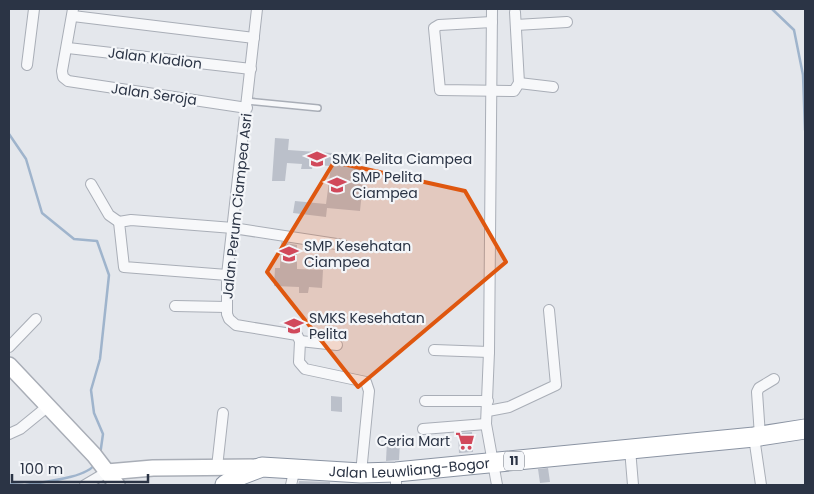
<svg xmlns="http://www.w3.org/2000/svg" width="814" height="494" viewBox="0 0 814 494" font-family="Poppins,sans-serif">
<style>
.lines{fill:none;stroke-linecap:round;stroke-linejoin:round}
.stream{stroke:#9fb4cc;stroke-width:2.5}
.building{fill:#bbc0ca}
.lane-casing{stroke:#a9aeb7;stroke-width:8}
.street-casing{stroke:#a9aeb7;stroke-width:12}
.secondary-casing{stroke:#a9aeb7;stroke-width:18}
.highway-casing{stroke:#8b94a3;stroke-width:21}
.lane{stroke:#f7f8fa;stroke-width:5}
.street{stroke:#f7f8fa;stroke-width:10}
.secondary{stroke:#fff;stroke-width:15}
.highway{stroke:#fff;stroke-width:19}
.marked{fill:#df570f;fill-opacity:0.2;stroke:#df570f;stroke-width:4;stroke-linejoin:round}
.labels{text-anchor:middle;stroke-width:4.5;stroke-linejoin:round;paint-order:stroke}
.shield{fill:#f4f6f9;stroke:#676e7b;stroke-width:1}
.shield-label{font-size:12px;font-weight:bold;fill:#2b3445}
.street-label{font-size:14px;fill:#2b3445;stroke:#f4f6f9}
.poi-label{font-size:14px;fill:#2b3445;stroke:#f4f6f9;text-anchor:start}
</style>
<rect width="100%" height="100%" fill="#e4e7ec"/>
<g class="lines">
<g class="stream">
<path d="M 772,9 L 794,30 L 803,75 L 805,130"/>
<path d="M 9,134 L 26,159 L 42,213 L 74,239 L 97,241 L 109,275 L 100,359 L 91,390 L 94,413 L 103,434 L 100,455"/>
<path d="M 9,484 L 23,485"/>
<path d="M 26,485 C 42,482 87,478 95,464"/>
</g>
</g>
<g class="building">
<path d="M 275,138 L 289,139 L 288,150 L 361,155 L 360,171 L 364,172 L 360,211 L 327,208 L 326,217 L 293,213 L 295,201 L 326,204 L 331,166 L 313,165 L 312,169 L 301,169 L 302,164 L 287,163 L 285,181 L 272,181 Z"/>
<path d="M 281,242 L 297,245 L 297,269 L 323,270 L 322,288 L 309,287 L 308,293 L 299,293 L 299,287 L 274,286 L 275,268 L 280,268 Z"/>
<path d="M 331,396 L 342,397 L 342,412 L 331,411 Z"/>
<path d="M 472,432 L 473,452 L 459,453 L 458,433 Z"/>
<path d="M 387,441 L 400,441 L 399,460 L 386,461 Z"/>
<path d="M 548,468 L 550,482 L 540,483 L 538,469 Z"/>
<path d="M 299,481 L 330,482 L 330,485 L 298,485 Z"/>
</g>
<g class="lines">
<g class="lane-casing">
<path id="lane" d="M 247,101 L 318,108"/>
</g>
<g class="street-casing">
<g id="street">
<path d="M 73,9 L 62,71 L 63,77 L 68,81 L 247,108"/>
<path d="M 257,9 L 227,275 L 227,314 L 229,319 L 236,325 L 297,335 L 300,341 L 299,362 L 305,369 L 366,382 L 369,391 L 361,473"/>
<path d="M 492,9 L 489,352 L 486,424 L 497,485"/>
<path d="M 515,12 L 519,83"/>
<path d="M 73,16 L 254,38"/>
<path d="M 492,22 L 439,25 L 434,28 L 440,90 L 514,91 L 519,83 L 553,87"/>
<path d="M 516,25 L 567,22"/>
<path d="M 68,48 L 251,69"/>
<path d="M 27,65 L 34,9"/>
<path d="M 91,184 L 109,215 L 119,222"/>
<path d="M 227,275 L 124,267 L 119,222 L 131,220 L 233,228 L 343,245"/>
<path d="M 175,306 L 227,307"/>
<path d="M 300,341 L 337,345"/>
<path d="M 9,347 L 36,319"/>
<path d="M 434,350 L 489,352"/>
<path d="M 425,401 L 488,401"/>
<path d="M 488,411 L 509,407 L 556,385 L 549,310"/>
<path d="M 423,429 L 486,424"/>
<path d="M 9,434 L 20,429 L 47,407"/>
<path d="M 760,436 L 757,392 L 759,388 L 774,379"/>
<path d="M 754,437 L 761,485"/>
<path d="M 630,449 L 633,485"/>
<path d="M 217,467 L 223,413"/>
<path d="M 85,485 L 107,472"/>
<path d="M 291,485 L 295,468"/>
<path d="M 396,485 L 396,472"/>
</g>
</g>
<g class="secondary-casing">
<g id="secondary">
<path d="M 9,365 L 94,455 L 117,485"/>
<path d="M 107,472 L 153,468 L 256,467"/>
</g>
</g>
<g class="highway-casing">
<g id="highway">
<path id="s1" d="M 225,485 L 241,475 L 262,467 L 361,473 L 396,472 L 754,437 L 805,429"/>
</g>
</g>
<use href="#lane" class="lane"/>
<use href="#street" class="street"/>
<use href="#secondary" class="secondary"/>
<use href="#highway" class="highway"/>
</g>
<path class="marked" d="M 334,162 L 465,191 L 506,262 L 358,387 L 267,272 Z"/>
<defs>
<g id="school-bare" transform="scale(1.5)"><path d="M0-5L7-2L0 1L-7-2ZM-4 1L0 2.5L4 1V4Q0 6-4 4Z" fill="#d1495b" stroke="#f4f6f9" stroke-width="2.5" paint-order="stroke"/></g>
<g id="supermarket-bare" transform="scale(1.5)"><path d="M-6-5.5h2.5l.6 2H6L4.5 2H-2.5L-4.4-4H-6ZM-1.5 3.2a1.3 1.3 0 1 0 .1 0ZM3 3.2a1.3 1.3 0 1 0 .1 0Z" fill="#d1495b" stroke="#f4f6f9" stroke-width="2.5" paint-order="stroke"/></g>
</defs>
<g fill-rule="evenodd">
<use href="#school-bare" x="317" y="159"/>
<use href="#school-bare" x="337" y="185"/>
<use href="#school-bare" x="289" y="254"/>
<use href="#school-bare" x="294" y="326"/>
<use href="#supermarket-bare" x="465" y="441"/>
</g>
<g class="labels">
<rect class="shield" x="504" y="451.5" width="20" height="19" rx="4"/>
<g class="shield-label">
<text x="514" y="465">11</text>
</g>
<g class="street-label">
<text transform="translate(155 58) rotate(7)" y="5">Jalan Kladion</text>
<text transform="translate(154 94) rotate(8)" y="5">Jalan Seroja</text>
<text transform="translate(237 206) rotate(-84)" y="5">Jalan Perum Ciampea Asri</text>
<text dy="5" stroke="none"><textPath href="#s1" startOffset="189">Jalan Leuwliang-Bogor</textPath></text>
</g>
<g class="poi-label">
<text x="332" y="164">SMK Pelita Ciampea</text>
<text x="352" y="182">SMP Pelita<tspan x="352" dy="16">Ciampea</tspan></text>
<text x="304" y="251">SMP Kesehatan<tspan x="304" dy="16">Ciampea</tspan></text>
<text x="309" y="323">SMKS Kesehatan<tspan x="309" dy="16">Pelita</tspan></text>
<text x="450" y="446" text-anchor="end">Ceria Mart</text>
</g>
</g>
<rect width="814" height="494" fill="none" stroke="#2b3445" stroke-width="20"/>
<path d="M12 474v8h136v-8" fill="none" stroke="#2b3445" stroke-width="2.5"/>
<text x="20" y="474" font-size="15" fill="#2b3445" stroke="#f4f6f9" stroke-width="4" paint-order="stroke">100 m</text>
</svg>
